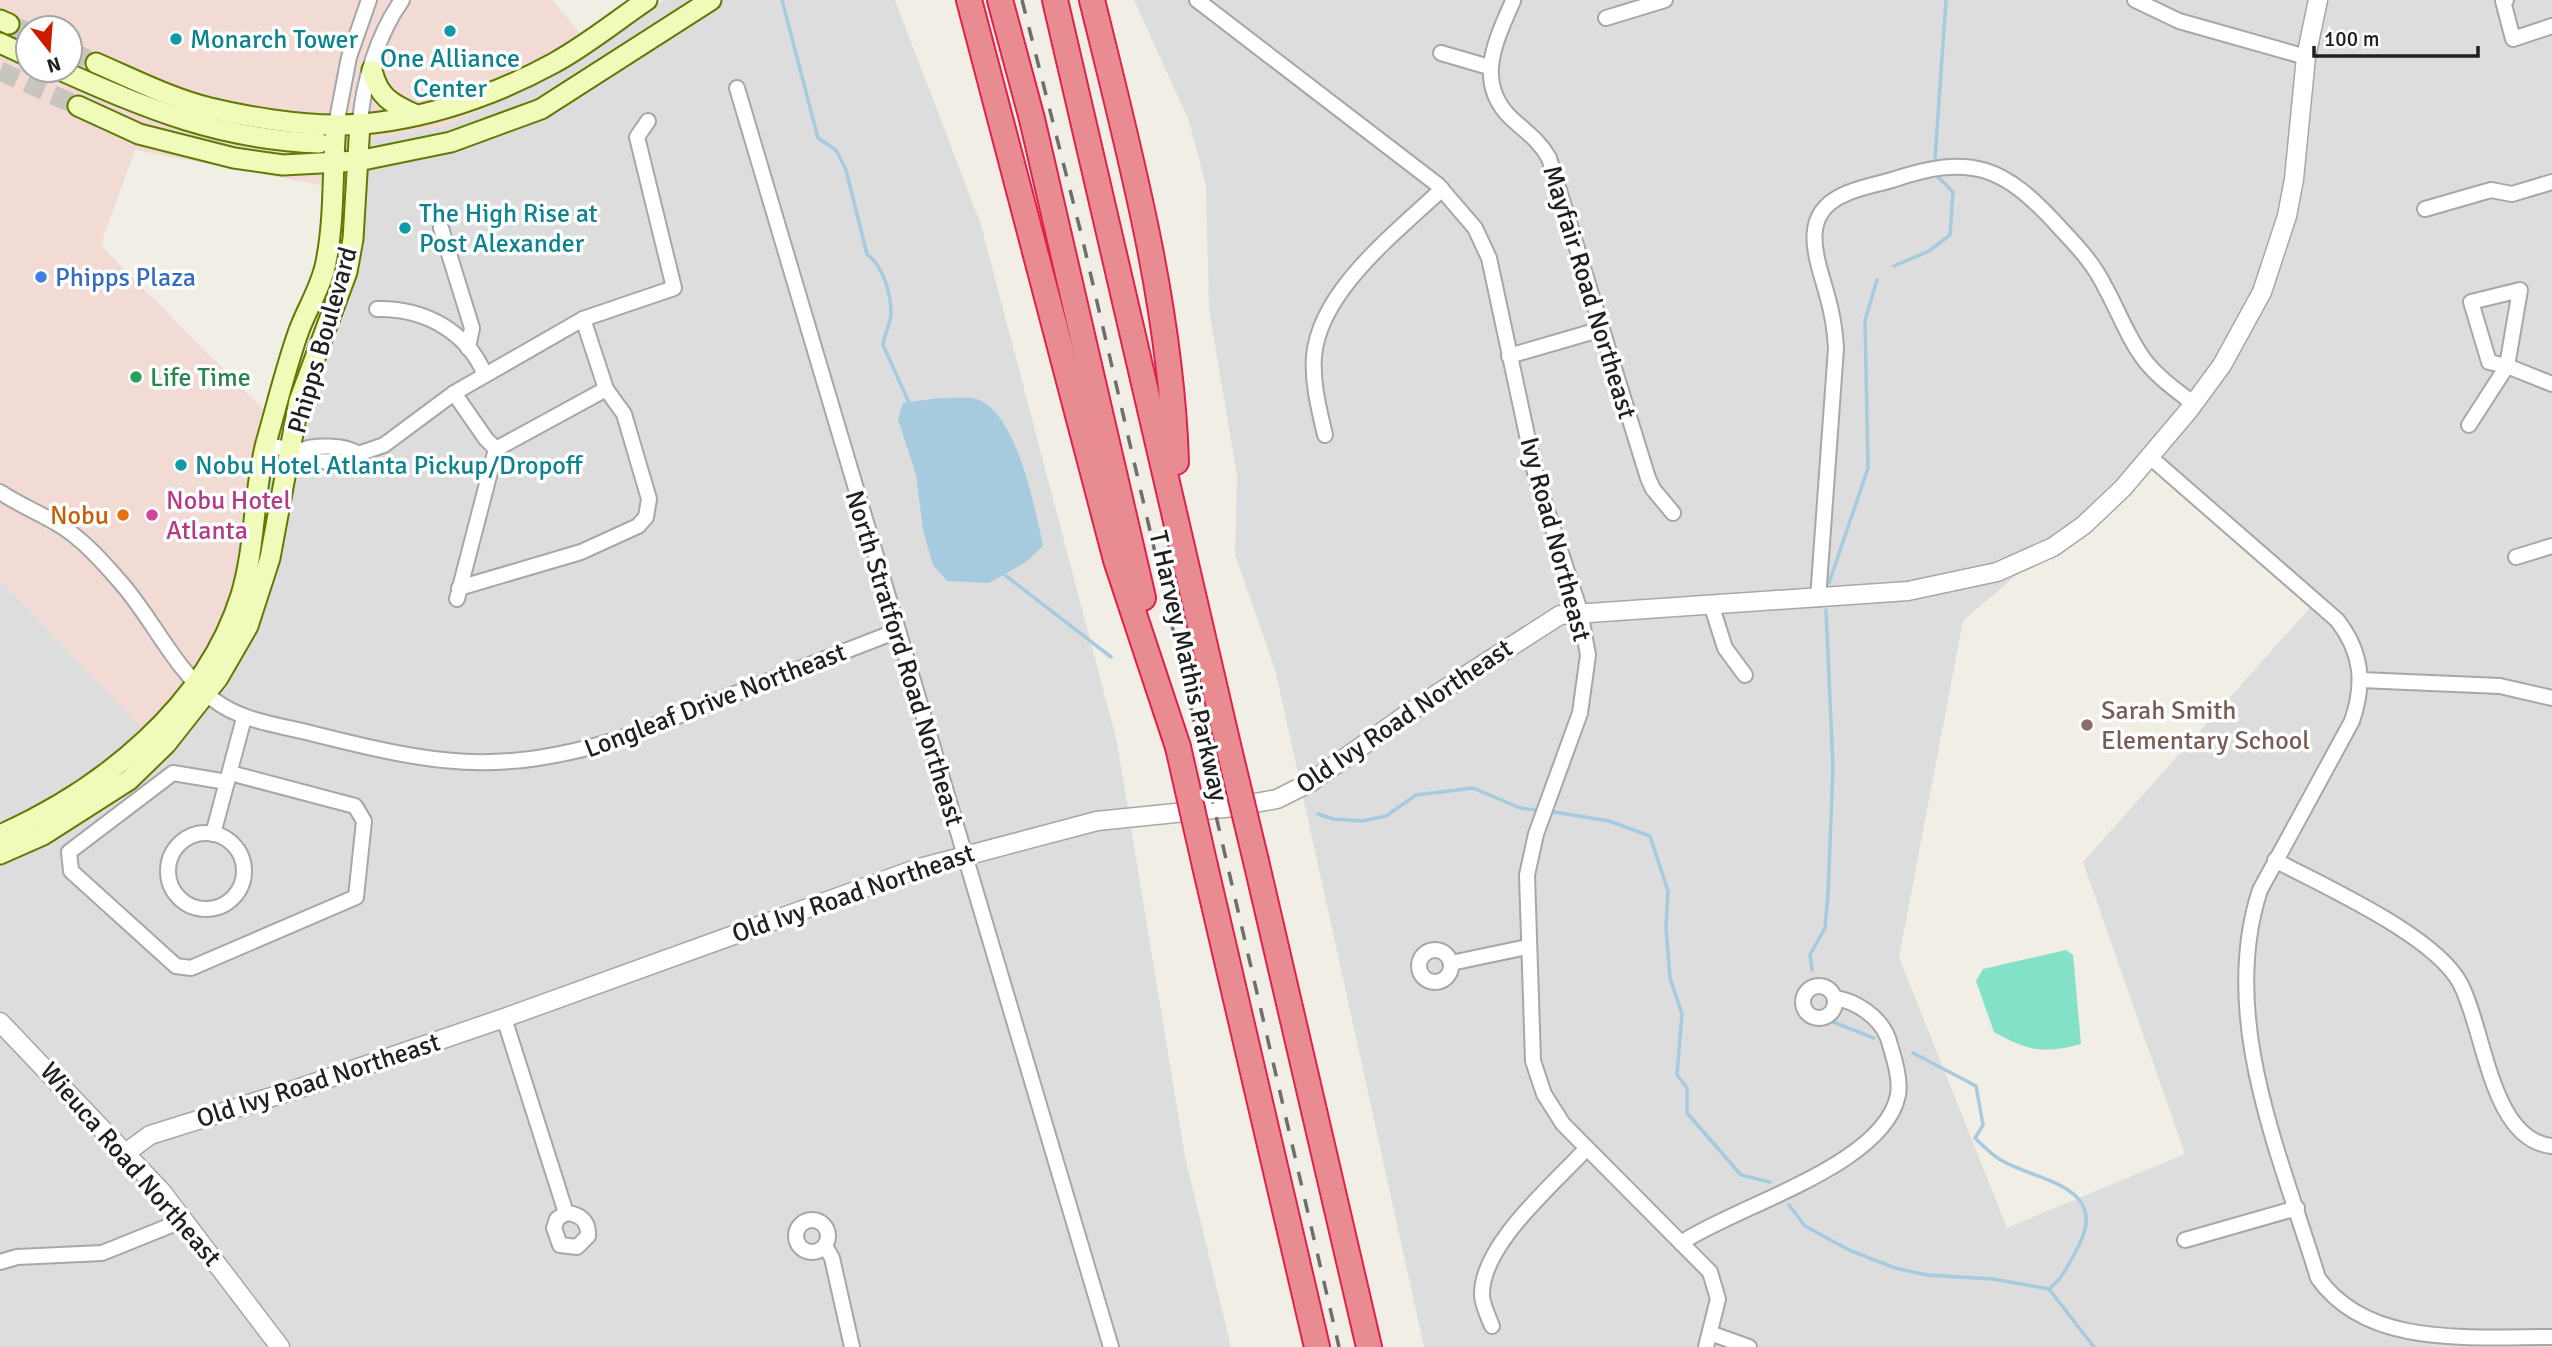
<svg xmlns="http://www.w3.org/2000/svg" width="2552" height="1347" viewBox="0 0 2552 1347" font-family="Signika,sans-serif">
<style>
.residential{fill:#dedddd;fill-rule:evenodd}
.commercial{fill:#f2dad5;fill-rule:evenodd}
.pitch{fill:#83e1c8}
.water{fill:#a6cbdf}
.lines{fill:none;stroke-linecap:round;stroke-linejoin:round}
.stream{stroke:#a6cbdf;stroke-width:3.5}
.secondary-tunnel{stroke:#c7c5be;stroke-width:19;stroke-dasharray:19 10;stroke-linecap:butt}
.minor-casing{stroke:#a7a7a7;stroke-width:18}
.tertiary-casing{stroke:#a7a7a7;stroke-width:21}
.secondary-casing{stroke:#5f7b02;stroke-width:23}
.motorway-casing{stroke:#e0224b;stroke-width:28}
.minor{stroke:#fff;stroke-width:14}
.tertiary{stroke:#fff;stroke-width:18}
.secondary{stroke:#f0fbba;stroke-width:19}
.motorway{stroke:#e98c92;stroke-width:24}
.rail{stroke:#6e6e6e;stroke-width:3.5;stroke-dasharray:14 14;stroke-linecap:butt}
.motorway-bridge-casing{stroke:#e0224b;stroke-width:28;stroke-linecap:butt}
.motorway-bridge{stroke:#e98c92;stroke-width:24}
.culture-dot{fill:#0f9aa8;stroke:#fff;stroke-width:2.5}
.shop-dot{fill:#3f7fe0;stroke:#fff;stroke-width:2.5}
.leisure-dot{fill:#2e9e5b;stroke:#fff;stroke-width:2.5}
.food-dot{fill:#e8710a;stroke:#fff;stroke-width:2.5}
.hotel-dot{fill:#d1479c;stroke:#fff;stroke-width:2.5}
.education-dot{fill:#8d6e63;stroke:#fff;stroke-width:2.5}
.labels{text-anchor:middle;stroke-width:7;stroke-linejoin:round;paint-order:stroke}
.culture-label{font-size:26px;fill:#0d838f;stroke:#fff;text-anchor:start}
.shop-label{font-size:26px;fill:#366cbe;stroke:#fff;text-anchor:start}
.street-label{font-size:26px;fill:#202020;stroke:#fff}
.leisure-label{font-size:26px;fill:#27864d;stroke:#fff;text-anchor:start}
.hotel-label{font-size:26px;fill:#b23c85;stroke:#fff;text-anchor:start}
.food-label{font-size:26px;fill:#c56008;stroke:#fff;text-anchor:end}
.education-label{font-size:26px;fill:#785e54;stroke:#fff;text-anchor:start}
</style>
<rect width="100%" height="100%" fill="#f1eee6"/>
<g class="residential">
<path d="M 664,0 L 895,0 L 981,225 L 1117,742 L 1185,1157 L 1231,1347 L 0,1347 L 0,580 L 146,732 L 266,466 L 297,344 L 341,320 L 357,259 L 346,190 L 344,143 L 446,126 L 490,106 Z"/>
<path d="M 1134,0 L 2552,0 L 2552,1347 L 1424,1347 L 1275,669 L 1235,555 L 1237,476 L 1209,310 L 1206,186 L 1189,121 ZM 2153,458 L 2314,603 L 2083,862 L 2185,1154 L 2007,1228 L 1899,957 L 1963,621 Z"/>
</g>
<path class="commercial" d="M 0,0 L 552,0 L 590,45 L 490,106 L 446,126 L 344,143 L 346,190 L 135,150 L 102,241 L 104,249 L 275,421 L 266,466 L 259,571 L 232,631 L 146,732 L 0,580 ZM 28,28 L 70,28 L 70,70 L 28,70 Z"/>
<path class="pitch" d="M 2066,950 L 2073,955 L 2081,1044 C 2043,1054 2028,1051 1994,1032 L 1976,981 L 1983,969 Z"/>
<path class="water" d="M 939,398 C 950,399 971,395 981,401 C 1018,419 1035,508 1043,546 L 1026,562 L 989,583 L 947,581 L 933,565 L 923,530 L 916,475 L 898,419 L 903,403 Z"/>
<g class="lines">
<g class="stream">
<path d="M 782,0 L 818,138 L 836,150 L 846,170 L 867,254 C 883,266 891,293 891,313 C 891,323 884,335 883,345 L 910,405"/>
<path d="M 1935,159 L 1946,0"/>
<path d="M 1894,266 L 1929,251 L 1950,235 L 1953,192 L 1936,175"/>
<path d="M 1001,572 L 1111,657"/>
<path d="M 1829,583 L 1868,468 L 1865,320 L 1877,280"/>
<path d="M 1554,812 L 1609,821 L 1650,836 L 1668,891 L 1666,928 L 1670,978 L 1682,1014 L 1677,1075 L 1687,1088 L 1687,1113 L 1741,1175 L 1770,1182"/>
<path d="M 1318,814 L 1333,819 L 1362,821 L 1386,816 L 1416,795 L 1473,788 L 1520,808 L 1535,810"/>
<path d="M 1812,970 L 1810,955 L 1825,928 L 1828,895 L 1833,767 L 1826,610"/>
<path d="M 1833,1022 L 1874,1038"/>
<path d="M 1913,1053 L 1976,1086 L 1983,1125 L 1975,1138 C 1982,1145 1990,1153 1999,1159 C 2034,1181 2110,1184 2079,1245 C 2070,1262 2064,1277 2049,1289"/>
<path d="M 1789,1205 L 1805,1226 L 1849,1250 L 1895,1268 L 1927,1275 L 1993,1279 L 2049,1289 L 2094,1347"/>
</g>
<g class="secondary-tunnel">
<path d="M 9,24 L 28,32"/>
<path d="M 70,51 L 96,63"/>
<path d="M 0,71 L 78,106"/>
</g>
<g class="minor-casing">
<g id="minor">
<path d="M 1197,0 L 1438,185 L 1475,228 L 1489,258 L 1536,477 L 1580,611 L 1588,655 L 1580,713 L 1536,834 L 1527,875 L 1533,1061 L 1544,1094 L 1563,1124 L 1710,1272 L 1718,1299 L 1706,1347"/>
<path d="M 2135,0 L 2179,21 L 2306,57"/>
<path d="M 2506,0 L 2503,1 L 2513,39 L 2552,26"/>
<path d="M 1513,1 C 1496,40 1474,82 1511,118 C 1526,132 1539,140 1549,158 L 1648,478 L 1653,489 L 1673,513"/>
<path d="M 1606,18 L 1665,0"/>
<path d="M 1441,53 L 1489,67"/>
<path d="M 737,88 L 1111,1347"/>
<path d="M 360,123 C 363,82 378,34 402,0"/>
<path d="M 336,125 L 349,57 L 369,0"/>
<path d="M 2425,209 L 2491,190 L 2512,194 L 2552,182"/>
<path d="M 441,228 L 472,328 L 468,348"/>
<path d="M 377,309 C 424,308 467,331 485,375"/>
<path d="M 1509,356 L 1602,329"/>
<path d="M 454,393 L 486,439 L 496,449"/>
<path d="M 2469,425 L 2507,366 L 2520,290 L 2471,302 L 2489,362 L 2507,366 L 2552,384"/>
<path d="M 1325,435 C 1319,409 1312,383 1314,356 C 1320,290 1396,233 1442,189"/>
<path d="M 266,445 L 299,451 C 312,445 345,444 358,454"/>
<path d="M 299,451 L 305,461 L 350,462 L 358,454 L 384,445 L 454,393 L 583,319 L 674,288 L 637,137 L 648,121"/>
<path d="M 2150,457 L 2337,620 C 2362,652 2365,683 2352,721 L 2260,890 C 2218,1018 2281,1156 2318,1278 C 2367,1347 2465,1337 2552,1337"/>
<path d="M 0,492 C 18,504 37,512 56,523 C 81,537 103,562 122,584 C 154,621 175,670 214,700 C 243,722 280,725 314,734 C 434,764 495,776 616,740 L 897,631"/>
<path d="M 2516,557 L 2552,546"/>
<path d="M 459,588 L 581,552 L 638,526 L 646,517 L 649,499 L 624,414 L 606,389 L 583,319"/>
<path d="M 457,599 L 496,449 L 606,389"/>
<path d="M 1818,599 L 1836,348 C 1835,330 1832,312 1827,295 C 1818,261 1798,217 1841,196 C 1856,188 1875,185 1892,180 C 1972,153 2004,166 2060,228 C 2077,246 2094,264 2105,287 C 2119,312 2128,339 2146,362 C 2159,378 2177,391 2194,404"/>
<path d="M 1711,604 L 1725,648 L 1745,675"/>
<path d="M 2361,680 L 2500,686 L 2552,698"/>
<path d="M 227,782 L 173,773 L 69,852 L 71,871 L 176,966 L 191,968 L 356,897 L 364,821 L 355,806 L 230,773"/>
<circle cx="206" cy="871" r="38"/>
<path d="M 213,834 L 244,718"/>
<path d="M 2275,860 C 2325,887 2434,935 2460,983 C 2485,1029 2490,1140 2552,1146"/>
<circle cx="1435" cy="966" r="16"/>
<path d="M 1451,963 L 1527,947"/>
<circle cx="1819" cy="1002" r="16"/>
<path d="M 504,1018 L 566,1213 L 557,1219 L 554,1228 L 560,1245 L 577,1247 L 588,1236 C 589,1221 580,1214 566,1213"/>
<circle cx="812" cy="1236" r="16"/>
<path d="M 2185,1240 L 2297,1208"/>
<path d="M 1681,1243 C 1735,1206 1884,1166 1898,1095 C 1901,1078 1893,1055 1888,1038 C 1880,1017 1856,1001 1835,998"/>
<path d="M 825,1246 L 832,1258 L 852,1347"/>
<path d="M 0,1262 L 17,1257 L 102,1253 L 184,1220"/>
<path d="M 1492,1326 C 1488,1316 1482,1304 1482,1295 C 1481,1245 1553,1185 1585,1150"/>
<path d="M 1710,1333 L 1749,1347"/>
</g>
</g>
<g class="tertiary-casing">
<g id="tertiary">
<path d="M 0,1022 L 162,1192 L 280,1347"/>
<path d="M 127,1152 L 150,1135 L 297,1089 L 504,1018 L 916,869 L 1097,821 L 1234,807 L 1277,799 L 1311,782 L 1423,703 L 1560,615 L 1908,591 L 1997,572 L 2053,547 L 2084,525 L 2123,488 L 2189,410 L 2222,365 L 2262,292 L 2287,216 L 2294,179 L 2306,57 L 2318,0"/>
</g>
</g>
<g class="secondary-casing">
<g id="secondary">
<path d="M 0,20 L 9,24"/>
<path d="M 0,43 L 28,56"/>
<path d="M 96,63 C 133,79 170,98 210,108 C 247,117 298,125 336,125 C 410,125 490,98 554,63 C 587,45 616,21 647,0"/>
<path d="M 60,70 C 150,110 219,139 319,143"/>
<path d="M 372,70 C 378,97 392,104 416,115"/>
<path d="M 78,106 L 139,134 L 234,158 L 283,165 L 358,161 L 451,142 L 541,109 L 711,0"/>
<path d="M 0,835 C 103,789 206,707 241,595 C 256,545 253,493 266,443 C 276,408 285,371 297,336 C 305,311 321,289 326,262 C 335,217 332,171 336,125"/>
<path d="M 0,854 L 43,835 L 129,780 L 166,744 L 218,678 L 248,626 L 270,558 L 299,401 L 347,272 L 353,239 L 360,123"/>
</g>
</g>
<g class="motorway-casing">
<g id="motorway">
<path d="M 969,0 L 1116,560 L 1178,747"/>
<path d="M 1000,0 L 1032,119 L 1143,598"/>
<path d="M 1055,0 L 1228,745"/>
<path d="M 1092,0 C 1129,151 1171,305 1176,462"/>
<path d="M 1256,861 L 1369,1347"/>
<path d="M 1205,866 L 1317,1347"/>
</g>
</g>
<use href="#minor" class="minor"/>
<use href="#tertiary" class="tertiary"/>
<use href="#secondary" class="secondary"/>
<use href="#motorway" class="motorway"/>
<path class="rail" d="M 1022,0 L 1082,237 L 1339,1347"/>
<g class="motorway-bridge-casing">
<g id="motorway-bridge">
<path d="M 1228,745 L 1256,861"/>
<path d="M 1178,747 L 1205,866"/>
</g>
</g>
<use href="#motorway-bridge" class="motorway-bridge"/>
</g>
<g class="culture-dot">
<circle cx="450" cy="31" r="7"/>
<circle cx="176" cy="39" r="7"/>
<circle cx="405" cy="228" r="7"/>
<circle cx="181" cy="465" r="7"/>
</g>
<circle class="shop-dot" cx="41" cy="277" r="7"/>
<circle class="leisure-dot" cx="136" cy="377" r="7"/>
<circle class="food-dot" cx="123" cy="515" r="7"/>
<circle class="hotel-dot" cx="152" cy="515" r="7"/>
<circle class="education-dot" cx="2087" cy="725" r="7"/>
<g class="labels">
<g class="culture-label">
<text x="190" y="48">Monarch Tower</text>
<text x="450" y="67" text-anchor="middle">One Alliance<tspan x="450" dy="30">Center</tspan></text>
<text x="419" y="222">The High Rise at<tspan x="419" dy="30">Post Alexander</tspan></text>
<text x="195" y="474">Nobu Hotel Atlanta Pickup/Dropoff</text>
</g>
<g class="shop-label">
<text x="55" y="286">Phipps Plaza</text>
</g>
<g class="street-label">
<text transform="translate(1590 292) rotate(73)" y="9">Mayfair Road Northeast</text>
<text transform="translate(322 340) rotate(-74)" y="9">Phipps Boulevard</text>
<text transform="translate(1556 539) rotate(75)" y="9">Ivy Road Northeast</text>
<text transform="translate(905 658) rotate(73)" y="9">North Stratford Road Northeast</text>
<text transform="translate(1189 666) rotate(77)" y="9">T Harvey Mathis Parkway</text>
<text transform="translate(715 700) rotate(-21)" y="9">Longleaf Drive Northeast</text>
<text transform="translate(1404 716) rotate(-34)" y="9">Old Ivy Road Northeast</text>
<text transform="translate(853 893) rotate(-19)" y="9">Old Ivy Road Northeast</text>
<text transform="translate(318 1080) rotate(-18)" y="9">Old Ivy Road Northeast</text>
<text transform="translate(131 1164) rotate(49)" y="9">Wieuca Road Northeast</text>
</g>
<g class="leisure-label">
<text x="150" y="386">Life Time</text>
</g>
<g class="hotel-label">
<text x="166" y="509">Nobu Hotel<tspan x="166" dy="30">Atlanta</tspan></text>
</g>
<g class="food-label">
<text x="109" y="524">Nobu</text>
</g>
<g class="education-label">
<text x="2101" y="719">Sarah Smith<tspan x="2101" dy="30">Elementary School</tspan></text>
</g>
</g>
<g transform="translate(49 49) rotate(163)"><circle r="33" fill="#ffffff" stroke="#a6a6a6" stroke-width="2"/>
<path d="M0-5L12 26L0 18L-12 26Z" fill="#d01a00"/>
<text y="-10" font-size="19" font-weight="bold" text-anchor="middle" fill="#202020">N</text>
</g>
<path d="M2314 46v10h164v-10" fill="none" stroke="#202020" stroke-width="3.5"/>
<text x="2324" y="46" font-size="21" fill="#202020" stroke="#ffffff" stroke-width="5" paint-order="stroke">100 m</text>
</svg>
